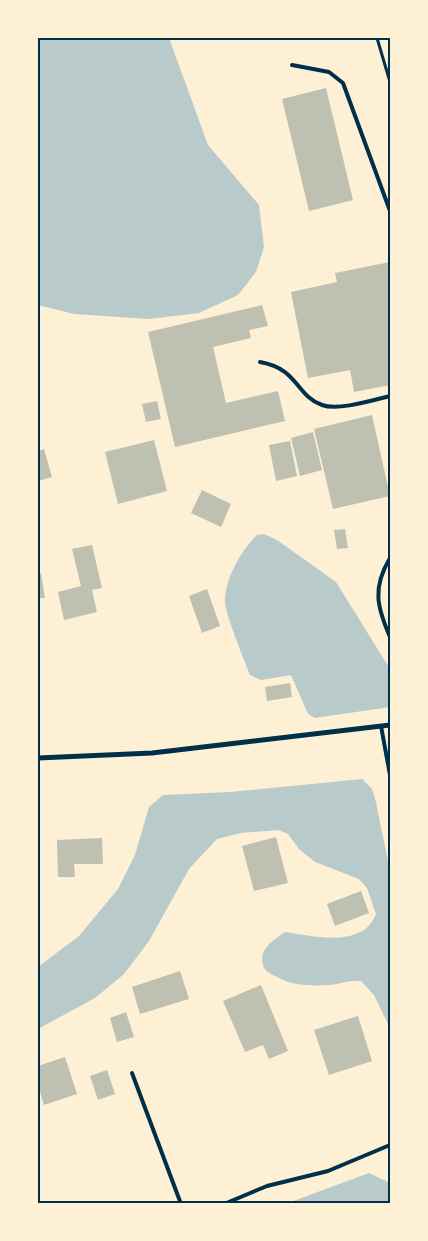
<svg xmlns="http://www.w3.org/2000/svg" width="428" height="1241" viewBox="0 0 428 1241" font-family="Helvetica,sans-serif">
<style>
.green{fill:#b9caca}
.building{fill:#bec0b2}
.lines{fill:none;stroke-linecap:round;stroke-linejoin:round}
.path{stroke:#003049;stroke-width:3}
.service{stroke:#003049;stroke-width:4}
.minor{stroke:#003049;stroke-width:5}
.neatline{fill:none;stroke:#003049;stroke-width:2}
</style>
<rect width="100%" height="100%" fill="#fdf0d5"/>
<g class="green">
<path d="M 38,38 L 169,38 L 208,145 L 259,205 L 264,247 L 256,272 L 238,295 L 199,313 L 149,319 L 74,314 L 38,305 Z"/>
<path d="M 264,534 L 277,540 L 336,582 L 390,669 L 390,707 L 315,718 L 308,714 L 291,675 L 261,680 L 250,675 C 245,661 224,612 225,600 C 226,577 241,551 257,535 Z"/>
<path d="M 362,779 L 372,789 L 375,798 L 390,871 L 390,1028 L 374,995 L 361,981 C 350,980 341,984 330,985 C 311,986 293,986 277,977 C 271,974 264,971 263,965 C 258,949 274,940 285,932 C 313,936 363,949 376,914 L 367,888 L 359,879 L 315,862 L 299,849 L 288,834 L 279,830 L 241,833 L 217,839 L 189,869 L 149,941 L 124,974 L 95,998 L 38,1029 L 38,967 L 79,936 L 118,889 L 135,855 L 149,807 L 163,795 L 230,792 Z"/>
<path d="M 369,1173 L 390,1183 L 390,1203 L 288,1203 Z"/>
</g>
<g class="building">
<path d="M 326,88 L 353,200 L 309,211 L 282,99 Z"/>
<path d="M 390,262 L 390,385 L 354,392 L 350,370 L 308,378 L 291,292 L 337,282 L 335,273 Z"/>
<path d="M 262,305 L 268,326 L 249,330 L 251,338 L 213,347 L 226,403 L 278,391 L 285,421 L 175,447 L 148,332 Z"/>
<path d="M 157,401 L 161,419 L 146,422 L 142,404 Z"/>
<path d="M 372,415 L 390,496 L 333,509 L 314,429 Z"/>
<path d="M 313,432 L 322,470 L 300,476 L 291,438 Z"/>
<path d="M 154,440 L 167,491 L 118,504 L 105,452 Z"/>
<path d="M 290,441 L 297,476 L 276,481 L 269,445 Z"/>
<path d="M 44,449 L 52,477 L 38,481 L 38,451 Z"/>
<path d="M 202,490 L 231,504 L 221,527 L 191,513 Z"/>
<path d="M 345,529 L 348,548 L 337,549 L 334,530 Z"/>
<path d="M 92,545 L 102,588 L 92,590 L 97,612 L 64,620 L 58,592 L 81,586 L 72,549 Z"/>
<path d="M 41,573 L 45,598 L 38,598 L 38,574 Z"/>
<path d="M 207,589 L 220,626 L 202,633 L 189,596 Z"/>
<path d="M 290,683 L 292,697 L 267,701 L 265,687 Z"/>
<path d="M 276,837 L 288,883 L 254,891 L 242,846 Z"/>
<path d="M 102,838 L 103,864 L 74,864 L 75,877 L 58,877 L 57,840 Z"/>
<path d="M 361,891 L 369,913 L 335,926 L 327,904 Z"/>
<path d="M 180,971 L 189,999 L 140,1014 L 132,987 Z"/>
<path d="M 261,985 L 288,1051 L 269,1059 L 263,1045 L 245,1052 L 223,1001 Z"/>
<path d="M 126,1012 L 134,1037 L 117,1042 L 110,1018 Z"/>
<path d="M 358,1016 L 372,1061 L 329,1075 L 314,1030 Z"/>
<path d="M 65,1057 L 77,1094 L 44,1105 L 38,1085 L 38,1066 Z"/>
<path d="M 107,1070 L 115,1094 L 98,1100 L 90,1076 Z"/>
</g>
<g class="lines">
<path class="path" d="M 377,38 L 390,82"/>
<g class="service">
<path d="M 292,65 L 329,72 L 343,83 L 390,211"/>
<path d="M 260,362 C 299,369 295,395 322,405 C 339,411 373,400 390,396"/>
<path d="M 390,558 C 372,588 377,607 390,637"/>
<path d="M 381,726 L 390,775"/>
<path d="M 132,1073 L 181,1204"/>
<path d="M 224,1204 L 267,1186 L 328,1171 L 390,1145"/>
</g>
<path class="minor" d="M 38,758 L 152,753 L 390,725"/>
</g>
<rect width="428" height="1241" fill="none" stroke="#fdf0d5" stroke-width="78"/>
<rect x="39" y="39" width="350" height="1163" class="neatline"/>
</svg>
